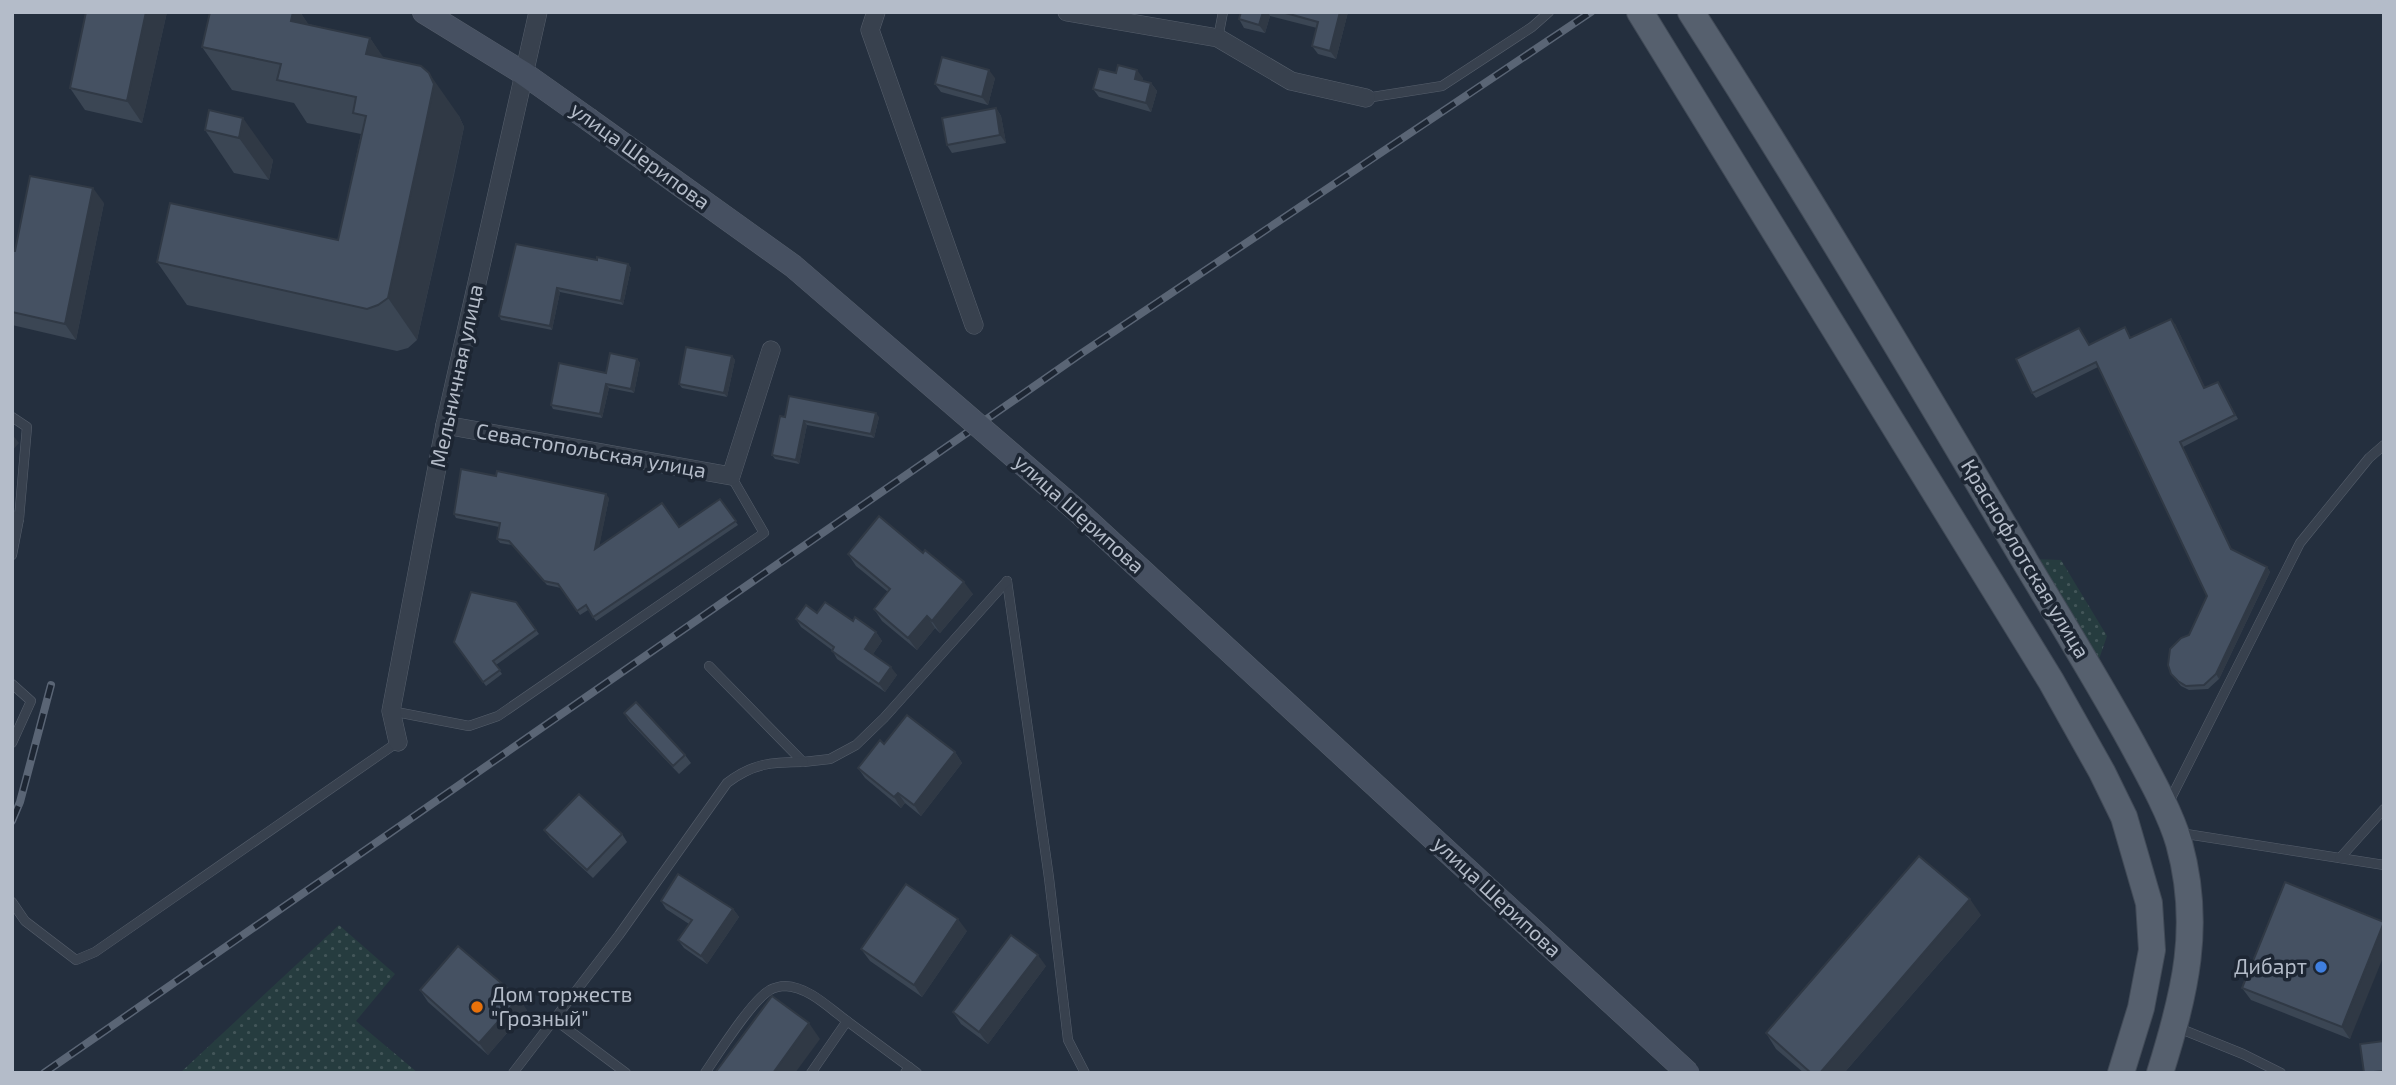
<svg xmlns="http://www.w3.org/2000/svg" width="2396" height="1085" viewBox="0 0 2396 1085" font-family="'Exo 2',sans-serif">
<style>
.grass{fill:url(#grass-dots)}
.lines{fill:none;stroke-linecap:round;stroke-linejoin:round}
.service-casing{stroke:#565f6c;stroke-width:10}
.minor-casing{stroke:#565f6c;stroke-width:19}
.secondary-casing{stroke:#565f6c;stroke-width:24}
.primary-casing{stroke:#414a57;stroke-width:28}
.service{stroke:#38414e;stroke-width:9}
.minor{stroke:#38414e;stroke-width:18}
.secondary{stroke:#465061;stroke-width:23}
.primary{stroke:#56606e;stroke-width:26}
.rail-casing{stroke:#5a6575;stroke-width:8}
.rail{stroke:#1d2633;stroke-width:5;stroke-dasharray:16;stroke-linecap:butt}
.secondary-bridge-casing{stroke:#565f6c;stroke-width:24;stroke-linecap:butt}
.secondary-bridge{stroke:#465061;stroke-width:23}
.wall{fill:#3b4654}
.shaded-wall{fill:#303945}
.building{fill:#455162;stroke:#303945;stroke-width:2}
.shop-dot{fill:#3f7fe0;stroke:#1d2633;stroke-width:2.5}
.food-dot{fill:#e8710a;stroke:#1d2633;stroke-width:2.5}
.labels{text-anchor:middle;stroke-width:7;stroke-linejoin:round;paint-order:stroke}
.street-label{font-size:21px;fill:#b4bcc9;stroke:#1d2633}
.poi-label{font-size:21px;fill:#b4bcc9;stroke:#1d2633;text-anchor:end}
</style>
<defs>
<pattern id="grass-dots" width="8" height="8" patternUnits="userSpaceOnUse" patternTransform="scale(1.75)"><rect width="8" height="8" fill="#263c3f"/><path d="M2 2h.1M6 6h.1" fill="none" stroke="#435659" stroke-width="1.8" stroke-linecap="round"/></pattern>
</defs>
<rect width="100%" height="100%" fill="#242f3e"/>
<g class="grass">
<path d="M 2034,559 L 2061,560 L 2107,636 L 2098,662 Z"/>
<path d="M 339,925 L 395,974 L 356,1021 L 418,1073 L 180,1073 Z"/>
</g>
<g class="lines">
<g class="service-casing">
<g id="service">
<path d="M 1218,38 L 1223,12"/>
<path d="M 1366,98 L 1442,86 L 1532,27 L 1549,12"/>
<path d="M 12,417 L 27,427 L 19,519"/>
<path d="M 12,515 L 19,519 L 12,555"/>
<path d="M 1007,581 L 1049,878 L 1068,1040 L 1085,1073"/>
<path d="M 709,666 L 803,762 L 830,759 L 856,745 L 884,718 L 1007,581"/>
<path d="M 12,684 L 31,701 L 12,743"/>
<path d="M 391,711 L 469,726 L 498,716 L 764,533 L 731,476"/>
<path d="M 2169,802 L 2300,543 L 2369,458 L 2384,445"/>
<path d="M 2180,833 L 2384,865"/>
<path d="M 2340,858 L 2384,809"/>
<path d="M 12,902 L 25,921 L 76,960 L 95,952 L 398,742"/>
<path d="M 554,1019 L 626,1073"/>
<path d="M 2176,1027 L 2243,1054 L 2281,1073"/>
<path d="M 513,1073 L 619,935 L 727,783 C 753,763 772,762 803,762"/>
<path d="M 705,1073 C 718,1054 752,1000 770,990 C 773,988 781,986 785,986 C 809,987 829,1008 847,1021"/>
<path d="M 811,1073 L 847,1021 L 909,1067"/>
<path d="M 905,1073 L 909,1067 L 917,1073"/>
</g>
</g>
<g class="minor-casing">
<g id="minor">
<path d="M 876,12 L 870,30 L 974,325"/>
<path d="M 1067,12 L 1218,38 L 1291,81 L 1366,98"/>
<path d="M 445,425 L 731,476 L 771,350"/>
<path d="M 398,742 L 391,711 L 445,425 L 538,12"/>
</g>
</g>
<g class="secondary-casing">
<path id="secondary" d="M 424,12 L 523,73 L 588,119"/>
</g>
<g class="primary-casing">
<g id="primary">
<path d="M 1640,12 L 2051,681 L 2102,772 L 2124,817 L 2149,903 L 2152,950 L 2141,1008 L 2121,1073"/>
<path d="M 1691,12 C 1807,193 1917,378 2026,563 C 2062,623 2099,683 2133,745 C 2148,773 2170,812 2179,843 C 2202,926 2185,993 2160,1073"/>
</g>
</g>
<use href="#service" class="service"/>
<use href="#minor" class="minor"/>
<use href="#secondary" class="secondary"/>
<use href="#primary" class="primary"/>
<g class="rail-casing">
<g id="rail">
<path d="M 12,821 L 20,802 L 51,685"/>
<path d="M 44,1073 L 1082,353 L 1591,12"/>
</g>
</g>
<use href="#rail" class="rail"/>
<g class="secondary-bridge-casing">
<path id="secondary-bridge" d="M 588,119 L 793,266 L 1075,509 L 1688,1073"/>
</g>
<use href="#secondary-bridge" class="secondary-bridge"/>
</g>
<g class="wall">
<path d="M 86,12 L 167,12 L 142,123 L 85,110 L 70,88 Z"/>
<path d="M 210,12 L 300,12 L 308,24 L 370,38 L 383,58 L 459,116 L 464,127 L 454,175 L 417,340 L 408,348 L 397,351 L 187,305 L 157,262 L 338,240 L 361,134 L 307,123 L 294,103 L 232,90 L 202,47 Z"/>
<path d="M 1241,12 L 1348,12 L 1336,59 L 1318,54 L 1312,46 L 1317,28 L 1270,16 L 1265,33 L 1244,28 L 1239,19 Z"/>
<path d="M 1116,73 L 1143,78 L 1142,81 L 1151,83 L 1157,91 L 1151,112 L 1099,97 L 1093,89 Z"/>
<path d="M 995,78 L 988,105 L 941,92 L 935,84 Z"/>
<path d="M 996,108 L 1001,116 L 1006,143 L 952,153 L 947,145 Z"/>
<path d="M 209,110 L 273,160 L 269,180 L 234,173 L 205,130 Z"/>
<path d="M 104,203 L 76,340 L 12,325 L 12,251 L 15,251 Z"/>
<path d="M 597,260 L 628,264 L 631,268 L 623,305 L 560,292 L 552,330 L 501,320 L 499,316 Z"/>
<path d="M 2175,324 L 2205,388 L 2218,382 L 2238,419 L 2183,447 L 2232,550 L 2267,567 L 2270,572 L 2219,679 L 2208,689 L 2189,690 L 2181,686 L 2171,674 L 2207,596 L 2098,367 L 2036,398 L 2032,393 L 2089,345 L 2125,327 L 2131,338 Z"/>
<path d="M 732,356 L 735,360 L 727,397 L 682,388 L 679,384 Z"/>
<path d="M 637,359 L 640,363 L 634,393 L 609,388 L 602,418 L 553,409 L 551,405 L 606,373 Z"/>
<path d="M 785,417 L 879,417 L 874,438 L 807,425 L 799,464 L 775,459 L 772,455 Z"/>
<path d="M 609,498 L 599,546 L 679,527 L 720,499 L 738,525 L 596,621 L 588,610 L 580,615 L 561,588 L 547,585 L 512,545 L 500,543 L 497,539 L 499,527 L 456,518 L 454,514 Z"/>
<path d="M 848,554 L 973,594 L 940,633 L 935,628 L 917,650 L 882,621 L 874,609 L 888,592 L 856,566 Z"/>
<path d="M 516,602 L 539,634 L 496,665 L 502,674 L 486,686 L 454,642 Z"/>
<path d="M 817,613 L 853,621 L 876,632 L 882,641 L 873,654 L 897,675 L 885,692 L 837,659 L 832,650 L 801,627 L 796,619 Z"/>
<path d="M 624,713 L 685,755 L 691,763 L 679,774 L 629,721 Z"/>
<path d="M 884,744 L 955,752 L 962,763 L 921,816 L 905,803 L 901,808 L 865,778 L 858,768 Z"/>
<path d="M 544,830 L 622,834 L 627,842 L 593,878 L 550,838 Z"/>
<path d="M 661,901 L 733,909 L 739,917 L 707,964 L 684,948 L 678,940 L 689,924 L 666,909 Z"/>
<path d="M 1981,915 L 1844,1073 L 1804,1073 L 1776,1049 L 1766,1033 Z"/>
<path d="M 2384,922 L 2350,1039 L 2251,1000 L 2242,988 Z"/>
<path d="M 967,931 L 922,997 L 870,961 L 861,949 Z"/>
<path d="M 1046,966 L 988,1044 L 961,1024 L 953,1012 Z"/>
<path d="M 420,990 L 527,1010 L 488,1055 L 428,1002 Z"/>
</g>
<g class="shaded-wall">
<path d="M 146,12 L 167,12 L 142,123 L 127,101 Z"/>
<path d="M 293,12 L 300,12 L 324,47 L 291,21 Z"/>
<path d="M 1263,12 L 1268,12 L 1270,16 L 1265,33 L 1259,25 Z"/>
<path d="M 1340,12 L 1348,12 L 1336,59 L 1330,51 Z"/>
<path d="M 370,38 L 400,81 L 366,54 Z"/>
<path d="M 989,70 L 995,78 L 988,105 L 982,97 Z"/>
<path d="M 1137,70 L 1143,78 L 1140,87 L 1135,79 Z"/>
<path d="M 429,73 L 459,116 L 464,127 L 417,340 L 388,298 Z"/>
<path d="M 1151,83 L 1157,91 L 1151,112 L 1146,103 Z"/>
<path d="M 996,108 L 1001,116 L 1006,143 L 1000,135 Z"/>
<path d="M 243,118 L 273,160 L 269,180 L 239,138 Z"/>
<path d="M 93,188 L 104,203 L 76,340 L 65,324 Z"/>
<path d="M 628,264 L 631,268 L 623,305 L 621,301 Z"/>
<path d="M 557,288 L 560,292 L 552,330 L 550,326 Z"/>
<path d="M 2171,319 L 2175,324 L 2208,393 L 2204,388 Z"/>
<path d="M 732,356 L 735,360 L 727,397 L 724,393 Z"/>
<path d="M 637,359 L 640,363 L 634,393 L 631,389 Z"/>
<path d="M 606,384 L 609,388 L 602,418 L 600,414 Z"/>
<path d="M 876,413 L 879,417 L 874,438 L 871,434 Z"/>
<path d="M 804,421 L 807,425 L 799,464 L 796,460 Z"/>
<path d="M 12,434 L 19,443 L 12,451 Z"/>
<path d="M 2180,442 L 2183,447 L 2234,554 L 2231,549 Z"/>
<path d="M 606,494 L 609,498 L 598,553 L 595,549 Z"/>
<path d="M 2267,567 L 2270,572 L 2219,679 L 2216,674 Z"/>
<path d="M 964,582 L 973,594 L 940,633 L 932,621 Z"/>
<path d="M 927,616 L 935,628 L 917,650 L 908,638 Z"/>
<path d="M 876,632 L 882,641 L 871,657 L 865,649 Z"/>
<path d="M 891,667 L 897,675 L 885,692 L 879,684 Z"/>
<path d="M 955,752 L 962,763 L 921,816 L 914,805 Z"/>
<path d="M 898,793 L 905,803 L 901,808 L 894,797 Z"/>
<path d="M 1970,899 L 1981,915 L 1844,1073 L 1820,1073 Z"/>
<path d="M 733,909 L 739,917 L 707,964 L 701,956 Z"/>
<path d="M 958,919 L 967,931 L 922,997 L 914,985 Z"/>
<path d="M 2384,923 L 2384,955 L 2350,1039 L 2342,1027 Z"/>
<path d="M 1038,955 L 1046,966 L 988,1044 L 979,1032 Z"/>
<path d="M 519,998 L 527,1010 L 488,1055 L 479,1043 Z"/>
<path d="M 809,1023 L 820,1039 L 795,1073 L 773,1073 Z"/>
</g>
<g class="building">
<path d="M 86,12 L 146,12 L 127,101 L 70,88 Z"/>
<path d="M 210,12 L 293,12 L 291,21 L 370,38 L 366,54 L 421,66 L 429,73 L 434,84 L 424,132 L 388,298 L 378,305 L 367,309 L 157,262 L 170,203 L 338,240 L 366,116 L 353,113 L 356,97 L 277,80 L 281,64 L 202,47 Z"/>
<path d="M 1241,12 L 1263,12 L 1259,25 L 1239,19 Z"/>
<path d="M 1282,12 L 1340,12 L 1330,51 L 1312,46 L 1318,22 Z"/>
<path d="M 942,57 L 989,70 L 982,97 L 935,84 Z"/>
<path d="M 1118,65 L 1137,70 L 1135,79 L 1151,83 L 1146,103 L 1093,89 L 1099,69 L 1116,73 Z"/>
<path d="M 996,108 L 1000,135 L 947,145 L 942,118 Z"/>
<path d="M 209,110 L 243,118 L 239,138 L 205,130 Z"/>
<path d="M 30,176 L 93,188 L 65,324 L 12,312 L 12,251 L 15,251 Z"/>
<path d="M 516,244 L 597,260 L 597,257 L 628,264 L 621,301 L 557,288 L 550,326 L 499,316 Z"/>
<path d="M 2171,319 L 2204,388 L 2218,382 L 2235,415 L 2180,442 L 2231,549 L 2267,567 L 2216,674 L 2204,685 L 2186,686 L 2178,681 L 2171,674 L 2168,665 L 2170,649 L 2181,638 L 2189,635 L 2207,596 L 2096,362 L 2032,393 L 2016,359 L 2079,328 L 2089,345 L 2125,327 L 2130,338 Z"/>
<path d="M 686,347 L 732,356 L 724,393 L 679,384 Z"/>
<path d="M 610,353 L 637,359 L 631,389 L 606,384 L 600,414 L 551,405 L 559,363 L 606,373 Z"/>
<path d="M 789,396 L 876,413 L 871,434 L 804,421 L 796,460 L 772,455 L 780,416 L 785,417 Z"/>
<path d="M 461,469 L 496,476 L 497,471 L 606,494 L 595,549 L 662,503 L 679,527 L 720,499 L 736,521 L 593,617 L 586,605 L 577,611 L 558,584 L 544,581 L 509,541 L 497,539 L 500,523 L 454,514 Z"/>
<path d="M 879,516 L 923,553 L 925,550 L 964,582 L 932,621 L 927,616 L 908,638 L 874,609 L 890,589 L 848,554 Z"/>
<path d="M 471,592 L 516,602 L 536,630 L 493,661 L 500,670 L 483,682 L 454,642 Z"/>
<path d="M 825,602 L 853,621 L 855,617 L 876,632 L 865,649 L 891,667 L 879,684 L 832,651 L 834,647 L 796,619 L 806,605 L 817,613 Z"/>
<path d="M 636,702 L 685,755 L 673,766 L 624,713 Z"/>
<path d="M 907,715 L 955,752 L 914,805 L 898,793 L 894,797 L 858,768 L 880,740 L 884,744 Z"/>
<path d="M 579,794 L 622,834 L 587,870 L 544,830 Z"/>
<path d="M 1919,856 L 1970,899 L 1820,1073 L 1811,1073 L 1766,1033 Z"/>
<path d="M 678,874 L 733,909 L 701,956 L 678,940 L 692,920 L 661,901 Z"/>
<path d="M 2285,882 L 2384,922 L 2342,1027 L 2242,988 Z"/>
<path d="M 906,884 L 958,919 L 914,985 L 861,949 Z"/>
<path d="M 1011,935 L 1038,955 L 979,1032 L 953,1012 Z"/>
<path d="M 458,946 L 519,998 L 479,1043 L 420,990 Z"/>
<path d="M 772,996 L 809,1023 L 773,1073 L 715,1073 Z"/>
<path d="M 2384,1041 L 2384,1071 L 2364,1073 L 2360,1044 Z"/>
</g>
<circle class="shop-dot" cx="2321" cy="967" r="7"/>
<circle class="food-dot" cx="477" cy="1007" r="7"/>
<g class="labels">
<g class="street-label">
<text transform="translate(640 156) rotate(36)" y="7">улица Шерипова</text>
<text transform="translate(457 376) rotate(-78)" y="7">Мельничная улица</text>
<text transform="translate(591 451) rotate(10)" y="7">Севастопольская улица</text>
<text transform="translate(1079 514) rotate(42)" y="7">улица Шерипова</text>
<text transform="translate(2025 559) rotate(59)" y="7">Краснофлотская улица</text>
<text transform="translate(1497 897) rotate(43)" y="7">улица Шерипова</text>
</g>
<g class="poi-label">
<text x="2307" y="974">Дибарт</text>
<text x="491" y="1002" text-anchor="start">Дом торжеств<tspan x="491" dy="24">"Грозный"</tspan></text>
</g>
</g>
<rect width="2396" height="1085" fill="none" stroke="#b4bcc9" stroke-width="28"/>
</svg>
